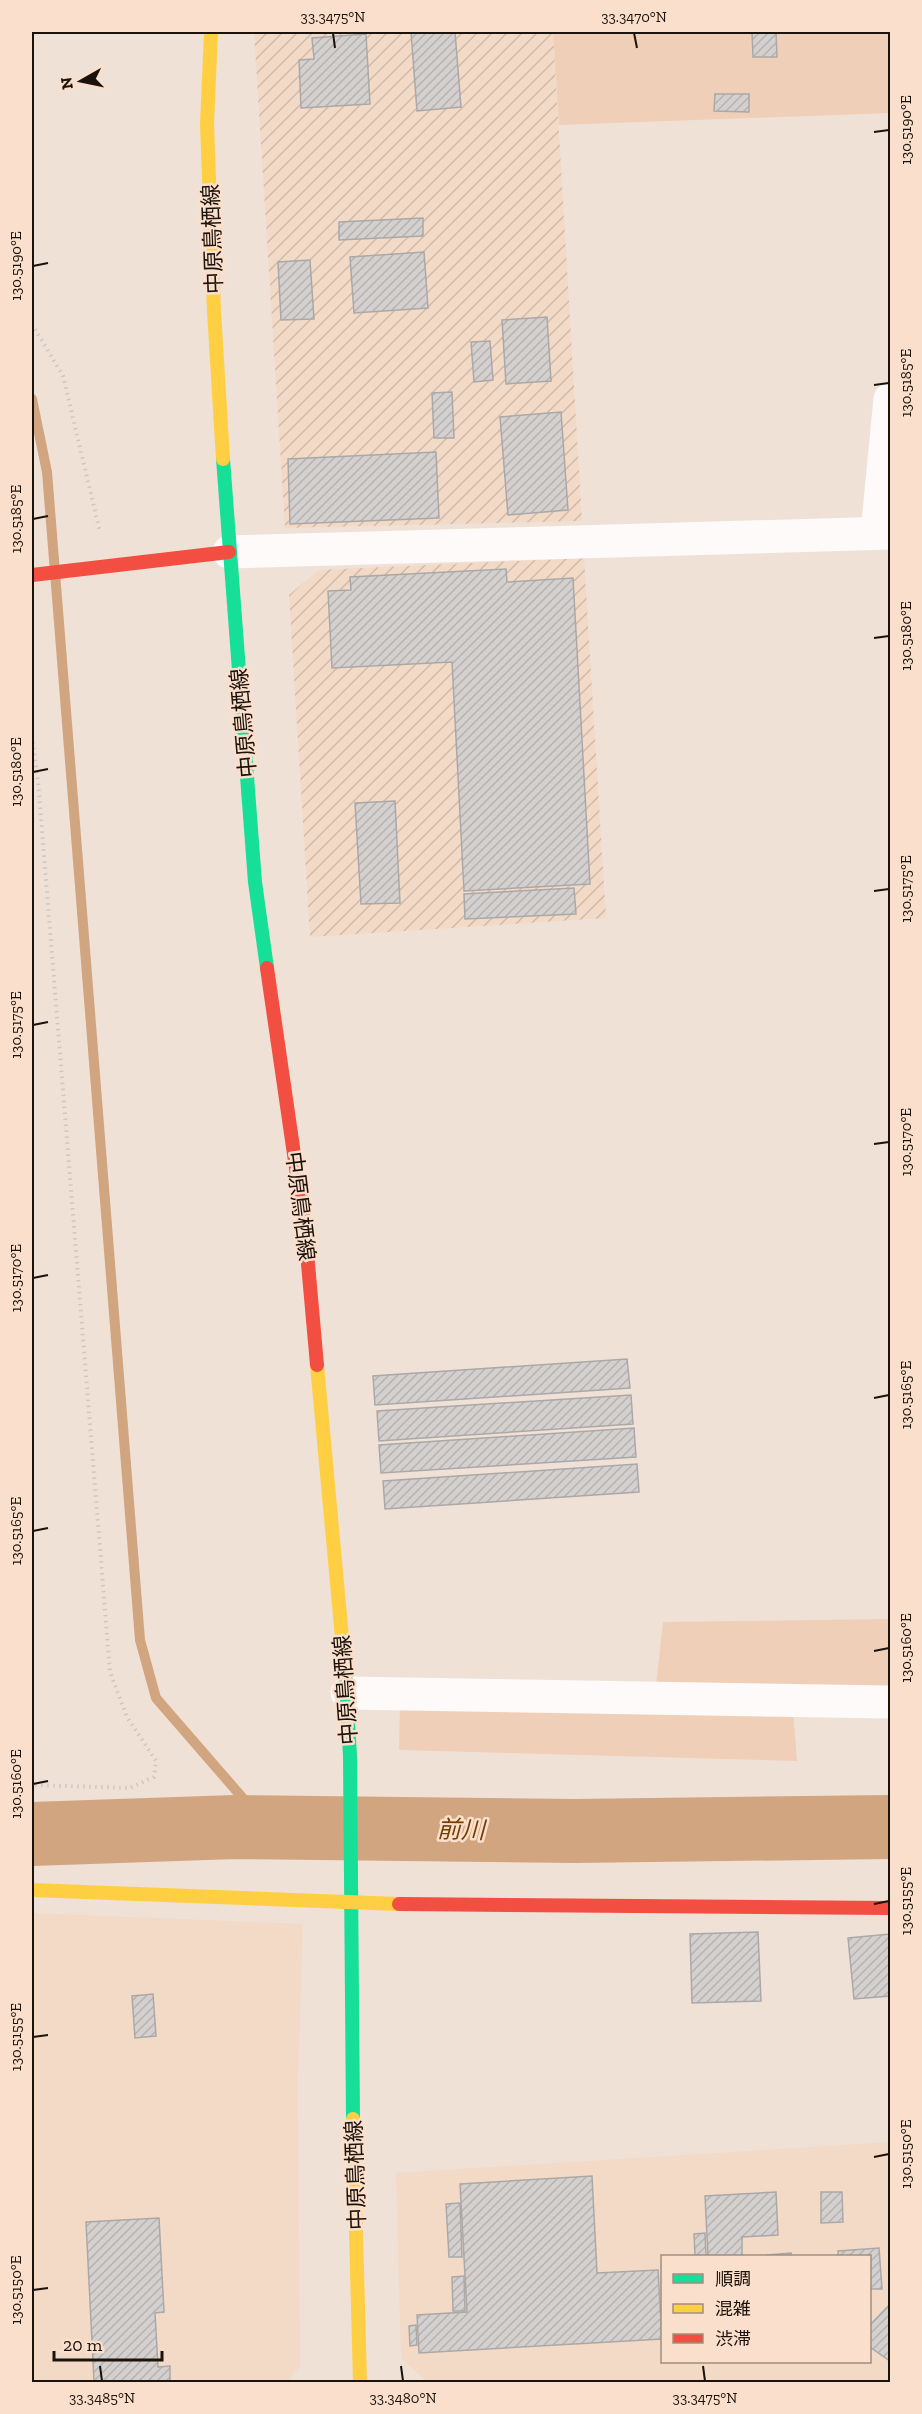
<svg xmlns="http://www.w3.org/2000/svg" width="922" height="2414" viewBox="0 0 922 2414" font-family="'Zilla Slab','Noto Sans JP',serif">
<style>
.built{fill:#f2dac7;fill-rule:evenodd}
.industrial{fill:url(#industrial-furrows)}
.grass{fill:#efcfb8}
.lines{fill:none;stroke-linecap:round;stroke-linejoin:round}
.stream{stroke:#d2a581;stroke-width:10}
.river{stroke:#d2a581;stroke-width:64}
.building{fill:url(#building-hatch);stroke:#aca8a7;stroke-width:1.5}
.path{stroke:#cdc7c4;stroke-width:4;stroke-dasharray:1.5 4.5;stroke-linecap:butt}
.street{stroke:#fdfaf9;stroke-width:33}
.fast{stroke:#16e098;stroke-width:14}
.slow{stroke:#ffcf43;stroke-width:14}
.jam{stroke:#f24e42;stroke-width:14}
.ticks{fill:none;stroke:#1b120b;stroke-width:2}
.labels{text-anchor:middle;stroke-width:5;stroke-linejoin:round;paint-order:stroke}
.street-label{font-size:22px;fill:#1b120b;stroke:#fae0cc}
.water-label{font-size:24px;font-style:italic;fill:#753f03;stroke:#fae0cc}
.neatline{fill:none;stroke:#1b120b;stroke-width:2}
.ticks-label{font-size:15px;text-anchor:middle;fill:#1b120b}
</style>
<defs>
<pattern id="industrial-furrows" width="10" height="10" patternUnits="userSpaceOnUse" patternTransform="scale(1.5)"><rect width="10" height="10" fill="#f2dac7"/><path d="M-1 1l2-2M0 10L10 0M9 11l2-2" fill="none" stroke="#cfbaaa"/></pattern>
<pattern id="building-hatch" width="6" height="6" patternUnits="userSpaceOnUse" patternTransform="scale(1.5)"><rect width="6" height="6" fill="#d4d0cf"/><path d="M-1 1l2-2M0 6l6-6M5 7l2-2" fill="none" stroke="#b5b2b0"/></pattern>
</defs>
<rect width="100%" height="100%" fill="#f0e1d6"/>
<g class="built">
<path d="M 32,1913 L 303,1924 L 298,2082 L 300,2366 L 287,2382 L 32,2382 Z"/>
<path d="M 890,2142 L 890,2380 L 849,2382 L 427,2382 L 401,2358 L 396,2173 ZM 662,2256 L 870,2256 L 870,2362 L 662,2362 Z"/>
</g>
<g class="industrial">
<path d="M 254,32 L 553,32 L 582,521 L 285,528 Z"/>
<path d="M 584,558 L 606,918 L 310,937 L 289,595 L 319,570 Z"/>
</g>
<g class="grass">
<path d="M 553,32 L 890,32 L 890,113 L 559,125 Z"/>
<path d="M 890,1619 L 890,1692 L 656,1686 L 663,1622 Z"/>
<path d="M 400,1701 L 793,1711 L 797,1761 L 399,1750 Z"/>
</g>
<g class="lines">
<path class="stream" d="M 32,399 L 47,472 L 140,1640 L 156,1698 L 247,1803 L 318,1827"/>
<path class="river" d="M 32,1834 L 235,1827 L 575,1831 L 890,1827"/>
</g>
<g class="building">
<path d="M 411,32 L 455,32 L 461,107 L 417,111 Z"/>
<path d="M 752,32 L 776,32 L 777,57 L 753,57 Z"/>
<path d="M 366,34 L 370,104 L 301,108 L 299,60 L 314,59 L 312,38 Z"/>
<path d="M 715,94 L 749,94 L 749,112 L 714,111 Z"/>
<path d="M 423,218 L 423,236 L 339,240 L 339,222 Z"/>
<path d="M 424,252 L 428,308 L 354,313 L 350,257 Z"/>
<path d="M 310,260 L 314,319 L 281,320 L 278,262 Z"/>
<path d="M 547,317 L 551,381 L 506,384 L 502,320 Z"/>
<path d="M 490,341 L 493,380 L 474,382 L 471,342 Z"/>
<path d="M 452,392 L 454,438 L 434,438 L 432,393 Z"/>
<path d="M 561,412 L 568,510 L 508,515 L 500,417 Z"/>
<path d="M 436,452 L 439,518 L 290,524 L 288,459 Z"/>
<path d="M 506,569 L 507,582 L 573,578 L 590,884 L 464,891 L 452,662 L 332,668 L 328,591 L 351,590 L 350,577 Z"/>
<path d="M 395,801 L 400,903 L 361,904 L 355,803 Z"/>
<path d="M 574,888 L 576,914 L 465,919 L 464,894 Z"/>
<path d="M 627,1359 L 630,1388 L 375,1405 L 373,1376 Z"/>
<path d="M 631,1395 L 633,1424 L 379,1441 L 377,1411 Z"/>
<path d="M 634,1428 L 636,1457 L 381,1473 L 379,1445 Z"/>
<path d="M 637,1464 L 639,1492 L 385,1509 L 383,1481 Z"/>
<path d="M 758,1932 L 761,2001 L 692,2003 L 690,1934 Z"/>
<path d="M 890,1934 L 890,1996 L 854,1999 L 848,1938 Z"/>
<path d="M 153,1994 L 156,2036 L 135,2038 L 132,1996 Z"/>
<path d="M 592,2176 L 597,2273 L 658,2270 L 662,2339 L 419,2353 L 417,2315 L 467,2312 L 460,2184 Z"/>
<path d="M 776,2192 L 778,2235 L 742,2237 L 742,2256 L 708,2256 L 705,2196 Z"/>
<path d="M 821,2192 L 842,2192 L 843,2222 L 821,2223 Z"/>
<path d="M 460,2203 L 462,2257 L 449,2257 L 446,2204 Z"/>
<path d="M 159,2218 L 164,2312 L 155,2313 L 158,2367 L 170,2366 L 170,2382 L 94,2382 L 86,2222 Z"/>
<path d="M 705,2233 L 706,2256 L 695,2256 L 694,2234 Z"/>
<path d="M 879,2248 L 882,2289 L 870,2289 L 870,2256 L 838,2256 L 838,2251 Z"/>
<path d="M 791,2253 L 792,2256 L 767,2256 L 767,2255 Z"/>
<path d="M 464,2276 L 465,2311 L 453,2311 L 452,2277 Z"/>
<path d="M 890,2304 L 890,2361 L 870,2347 L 870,2325 Z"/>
<path d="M 416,2325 L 417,2345 L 410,2346 L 409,2326 Z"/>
</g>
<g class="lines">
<g class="path">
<path d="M 32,324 L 63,376 L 100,532"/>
<path d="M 32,736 L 38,781 L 110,1672 L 127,1717 L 156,1761 L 154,1777 L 130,1788 L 32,1785"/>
</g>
<g class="street">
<path d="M 877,533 L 890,399"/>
<path d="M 229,552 L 890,533"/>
<path d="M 347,1693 L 890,1702"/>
</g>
<g class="fast">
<path d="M 223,459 L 255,882 L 267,968"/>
<path d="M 345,1670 L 350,1756 L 353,2119"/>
</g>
<g class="slow">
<path d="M 211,32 L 207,124 L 214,311 L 223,459"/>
<path d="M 317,1365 L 345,1670"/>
<path d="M 32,1890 L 399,1904"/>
<path d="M 353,2119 L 360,2382"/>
</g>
<g class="jam">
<path d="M 32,575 L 229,552"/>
<path d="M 267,968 L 305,1230 L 317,1365"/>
<path d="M 399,1904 L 890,1908"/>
</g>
</g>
<path class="ticks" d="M 333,33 L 335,48M 634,33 L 637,48M 874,132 L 889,130M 33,266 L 48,263M 874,385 L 889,383M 33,519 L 48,516M 874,638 L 889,636M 33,772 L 48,769M 874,891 L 889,889M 33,1025 L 48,1022M 874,1144 L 889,1142M 33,1278 L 48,1275M 874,1398 L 889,1395M 33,1531 L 48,1528M 874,1651 L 889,1648M 33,1784 L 48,1781M 874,1904 L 889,1901M 33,2037 L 48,2035M 874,2157 L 889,2154M 33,2290 L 48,2288M 100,2366 L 102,2381M 401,2366 L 403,2381M 703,2366 L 705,2381"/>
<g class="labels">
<g class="street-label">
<text transform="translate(212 239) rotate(-92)" y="8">中原鳥栖線</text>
<text transform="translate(243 723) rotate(-95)" y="8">中原鳥栖線</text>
<text transform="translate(301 1206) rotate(83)" y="8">中原鳥栖線</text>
<text transform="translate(345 1690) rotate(-94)" y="8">中原鳥栖線</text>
<text transform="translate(355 2175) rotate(-92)" y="8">中原鳥栖線</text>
</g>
<g class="water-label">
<text transform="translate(461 1830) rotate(1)" y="8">前川</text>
</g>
</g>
<rect width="922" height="2414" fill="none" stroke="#fae0cc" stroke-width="66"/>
<rect x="661" y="2255" width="210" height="108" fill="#fae0cc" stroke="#a18e7f" stroke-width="1.5"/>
<rect x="673" y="2274" width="30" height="9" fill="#16e098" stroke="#a18e7f" stroke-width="1.5"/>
<text x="715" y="2285" font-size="18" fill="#1b120b">順調</text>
<rect x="673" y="2304" width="30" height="9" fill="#ffcf43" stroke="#a18e7f" stroke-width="1.5"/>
<text x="715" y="2315" font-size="18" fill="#1b120b">混雑</text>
<rect x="673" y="2334" width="30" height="9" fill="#f24e42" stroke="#a18e7f" stroke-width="1.5"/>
<text x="715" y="2345" font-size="18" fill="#1b120b">渋滞</text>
<g transform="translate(81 81) rotate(261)" stroke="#fae0cc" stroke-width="4.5" paint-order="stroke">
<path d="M0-4.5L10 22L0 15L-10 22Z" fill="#1b120b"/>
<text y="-9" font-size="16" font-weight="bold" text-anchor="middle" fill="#1b120b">N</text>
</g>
<path d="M54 2351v9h108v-9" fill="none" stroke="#1b120b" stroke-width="3"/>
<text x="63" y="2351" font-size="18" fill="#1b120b" stroke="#fae0cc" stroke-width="4.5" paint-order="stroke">20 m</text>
<rect x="33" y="33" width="856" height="2348" class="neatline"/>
<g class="ticks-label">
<text x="333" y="22">33.3475°N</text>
<text x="634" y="22">33.3470°N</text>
<text transform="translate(906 130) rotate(-90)" y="5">130.5190°E</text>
<text transform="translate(16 266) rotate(-90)" y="5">130.5190°E</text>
<text transform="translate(906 383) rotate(-90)" y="5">130.5185°E</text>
<text transform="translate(16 519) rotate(-90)" y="5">130.5185°E</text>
<text transform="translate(906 636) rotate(-90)" y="5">130.5180°E</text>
<text transform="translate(16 772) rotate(-90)" y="5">130.5180°E</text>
<text transform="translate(906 889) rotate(-90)" y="5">130.5175°E</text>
<text transform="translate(16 1025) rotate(-90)" y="5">130.5175°E</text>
<text transform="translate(906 1142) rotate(-90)" y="5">130.5170°E</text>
<text transform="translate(16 1278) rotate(-90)" y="5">130.5170°E</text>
<text transform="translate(906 1395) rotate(-90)" y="5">130.5165°E</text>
<text transform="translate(16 1531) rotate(-90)" y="5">130.5165°E</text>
<text transform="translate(906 1648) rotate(-90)" y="5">130.5160°E</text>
<text transform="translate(16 1784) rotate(-90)" y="5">130.5160°E</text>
<text transform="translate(906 1901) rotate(-90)" y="5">130.5155°E</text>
<text transform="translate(16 2037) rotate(-90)" y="5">130.5155°E</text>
<text transform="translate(906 2154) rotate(-90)" y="5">130.5150°E</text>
<text transform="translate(16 2290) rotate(-90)" y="5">130.5150°E</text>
<text x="102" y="2403">33.3485°N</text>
<text x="403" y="2403">33.3480°N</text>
<text x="705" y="2403">33.3475°N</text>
</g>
</svg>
